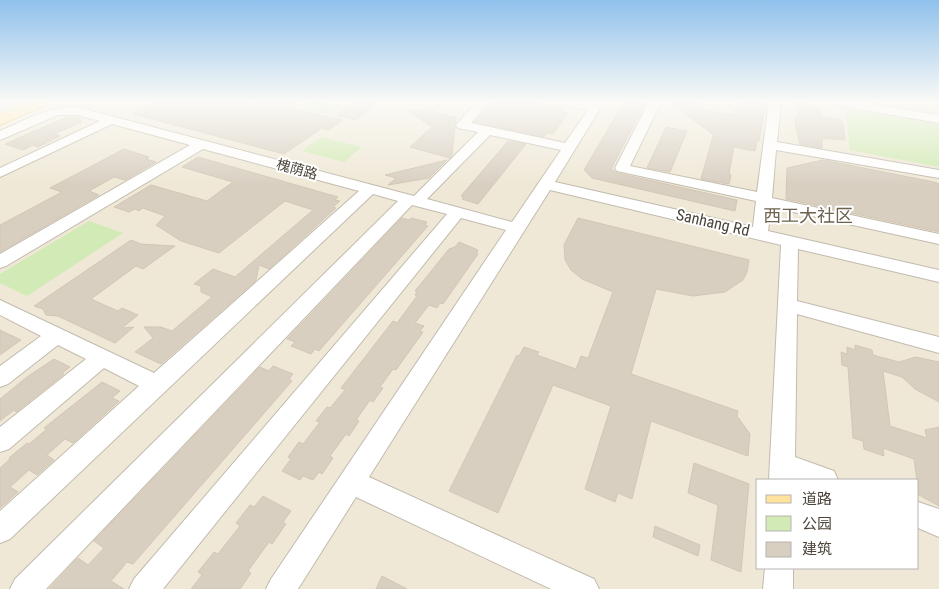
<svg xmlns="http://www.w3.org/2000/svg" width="939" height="589" font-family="'Roboto Condensed','Noto Sans SC',sans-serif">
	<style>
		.residential { fill: #eae5da }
		.education { fill: #efe8d6; fill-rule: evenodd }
		.green { fill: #d2eab5 }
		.building { fill: #d8cfc1; stroke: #d3c7b4 }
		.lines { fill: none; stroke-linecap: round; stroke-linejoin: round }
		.minor-casing { stroke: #c2bbae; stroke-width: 2 }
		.major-casing { stroke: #e6c16a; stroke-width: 2 }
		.minor { fill: #fff; fill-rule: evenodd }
		.major { fill: #ffe39c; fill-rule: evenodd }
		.labels { text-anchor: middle; stroke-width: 4; stroke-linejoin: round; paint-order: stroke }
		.far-street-label { font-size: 14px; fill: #4b4439; stroke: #fff }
		.street-label { font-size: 16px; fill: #4b4439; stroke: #fff }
		.neighbourhood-label { font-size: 18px; fill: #6e6250; stroke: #fff }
	</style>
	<rect width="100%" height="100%" fill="#f6f3ec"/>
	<polygon class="residential" points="0,102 57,102 0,127"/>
	<path class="education" d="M61,102H939V589H0V128ZM758,480H918V568H758Z"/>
	<g class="green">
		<polygon points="309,102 322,102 339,106 327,114 300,108"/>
		<polygon points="845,108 939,124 939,167 850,150"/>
		<polygon points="321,137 362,147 344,162 302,151"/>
		<polygon points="89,221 123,233 27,296 0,283 0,274"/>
	</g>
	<g class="building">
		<polygon points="154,102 300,102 290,108 342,120 329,130 322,128 284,154 133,114"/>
		<polygon points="355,102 379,102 356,120 337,115"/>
		<polygon points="494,102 529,102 565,109 563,112 568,113 553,134 547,133 544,137 474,122"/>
		<polygon points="624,102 646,102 611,169 617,173 737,200 735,211 592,178 584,170"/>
		<polygon points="670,102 702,102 700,109 733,115 739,102 766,102 759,141 757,141 755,151 734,147 729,173 731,175 729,184 701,179 713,136 715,136"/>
		<polygon points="793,102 817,107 821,110 820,116 841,120 843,122 845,140 822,138 822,148 800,144 795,122 799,110"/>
		<polygon points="430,109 437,113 456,117 452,155 450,158 410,147 432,127 407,110"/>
		<polygon points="67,117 80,118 82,122 54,134 60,136 38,147 33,145 23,150 5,144"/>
		<polygon points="666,127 687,131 670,172 647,168"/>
		<polygon points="508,141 526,144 478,204 462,199 464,197 461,196"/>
		<polygon points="124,149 149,157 146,159 156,162 125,180 114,177 89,191 99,195 0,252 0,225 62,192 50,188"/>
		<polygon points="198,157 338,197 335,200 340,201 333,207 336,208 269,269 259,265 256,280 161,364 135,352 153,338 144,327 161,327 172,331 212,297 201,292 201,286 194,284 213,269 235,277 313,210 285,201 219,253 181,241 156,225 165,216 143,208 139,211 135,209 129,212 114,207 151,185 207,201 233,182 182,167"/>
		<polygon points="447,160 429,178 388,185 396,178 385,175"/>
		<polygon points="823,160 934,182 939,184 939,232 786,199 787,168"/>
		<polygon points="402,218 409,220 411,218 427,222 425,225 428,226 319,351 315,349 311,354 291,346 295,342 287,339"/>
		<polygon points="578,218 749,260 747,272 743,280 725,292 693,296 656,289 631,374 738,411 737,416 750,434 748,456 651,421 632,499 618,493 615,502 585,489 611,406 553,385 498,513 449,491 517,355 519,356 524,347 539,352 537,355 576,369 581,356 588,358 613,292 582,279 571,270 565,260 564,245"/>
		<polygon points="131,240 141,244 175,246 143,269 136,266 91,299 118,311 122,308 138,315 122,328 134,327 115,343 58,316 46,315 43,309 34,306"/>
		<polygon points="459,242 478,250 476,254 478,254 443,304 440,303 437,308 429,305 415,323 424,326 420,331 423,332 396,370 393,369 380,387 383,388 373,402 370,400 356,420 359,421 349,436 346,434 330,456 333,458 322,474 319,472 313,480 303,476 300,480 282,471 291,459 288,457 299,442 303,444 320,422 316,421 319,417 327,407 330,408 345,390 341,388 393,321 397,323 417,296 415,295 417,292 415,291 449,249 455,247"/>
		<polygon points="0,330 21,340 0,355"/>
		<polygon points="855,345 872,350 873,355 899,362 916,357 939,362 939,402 915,389 902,377 883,371 890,426 927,438 925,430 939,427 939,506 919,495 914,459 883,448 884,456 864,449 863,441 853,438 848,367 842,365 841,352 847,354 847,347 855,350"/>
		<polygon points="54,359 70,367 62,373 64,374 16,412 14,410 0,421 0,399 27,377"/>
		<polygon points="273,366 293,374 289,379 292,381 133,564 127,562 111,581 124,589 49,589 78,558 88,565 104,548 94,541 260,367 269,371"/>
		<polygon points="102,382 120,391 112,398 119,401 73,443 65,439 47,455 54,460 37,475 29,470 10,487 18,492 0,508 0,468 10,459 9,458 27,443 29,444 47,429 44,428"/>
		<polygon points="694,463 749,484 741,572 711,560 718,505 688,493"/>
		<polygon points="263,496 291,511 283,522 286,524 272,544 269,542 248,571 251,573 240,589 191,589 202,575 198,572 214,552 218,554 240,526 236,523 250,505 254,507"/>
		<polygon points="655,526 700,545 698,556 653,537"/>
		<polygon points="382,576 407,589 376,589"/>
	</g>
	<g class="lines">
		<defs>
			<g id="minor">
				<path d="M477,102H489L471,123L565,143L588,110L561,104L560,102H604L555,182L753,227L756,201L617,171L615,168L649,102H661L630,166L757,192L769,102H781L777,142L939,170V178L776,150L772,198L939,234V244L771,207L768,231L939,270V282L798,249L797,301L939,337V353L797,314L795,457L834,471L838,480H769L781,245L550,190L369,477L594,579L599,589H551L356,497L298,589H266L271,579L506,230L461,218L163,589H129L134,579L447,214L412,205L46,589H10L15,579L398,201L373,194L10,539L0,543V511L139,386L104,368L9,449L0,452V427L86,359L58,345L8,384L0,387V366L41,336L0,315V300L154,373L359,191L203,149L6,266L0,268V254L190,145L112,124L0,177V168L100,121L77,115H58L0,140V131C25,120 49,106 77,107L414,196L478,132L458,128L456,125ZM490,135L561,150L512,222L427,199Z"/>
				<polygon points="831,102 860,102 939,115 939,123 836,105"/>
				<polygon points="918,502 939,509 939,537 918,528"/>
				<polygon points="765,568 793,568 793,589 763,589"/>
			</g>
			<polygon id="major" points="28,102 49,102 47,105 0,125 0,114"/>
		</defs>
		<use href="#minor" class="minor-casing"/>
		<use href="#major" class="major-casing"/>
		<use href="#minor" class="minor"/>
		<use href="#major" class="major"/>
	</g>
	<linearGradient id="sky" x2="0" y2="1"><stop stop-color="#8fc1ec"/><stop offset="0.55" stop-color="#fbfaf6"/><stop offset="1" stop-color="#fbfaf6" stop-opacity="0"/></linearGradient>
	<rect width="939" height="185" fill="url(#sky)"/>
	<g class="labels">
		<g class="far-street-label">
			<text transform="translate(297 169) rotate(15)" y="5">槐荫路</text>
		</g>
		<g class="street-label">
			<text transform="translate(713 222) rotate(13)" y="6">Sanhang Rd</text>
		</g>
		<g class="neighbourhood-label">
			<text x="808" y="222">西工大社区</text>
		</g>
	</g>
	<rect x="756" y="479" width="162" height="90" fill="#ffffff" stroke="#b7b4b0"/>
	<rect x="766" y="495" width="25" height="8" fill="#ffe39c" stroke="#b7b4b0"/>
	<text x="802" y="504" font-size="15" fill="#4b4439">道路</text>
	<rect x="766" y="516" width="25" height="15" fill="#d2eab5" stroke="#b7b4b0"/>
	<text x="802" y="529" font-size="15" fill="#4b4439">公园</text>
	<rect x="766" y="542" width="25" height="15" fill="#d8cfc1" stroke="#b7b4b0"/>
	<text x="802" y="554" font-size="15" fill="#4b4439">建筑</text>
</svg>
